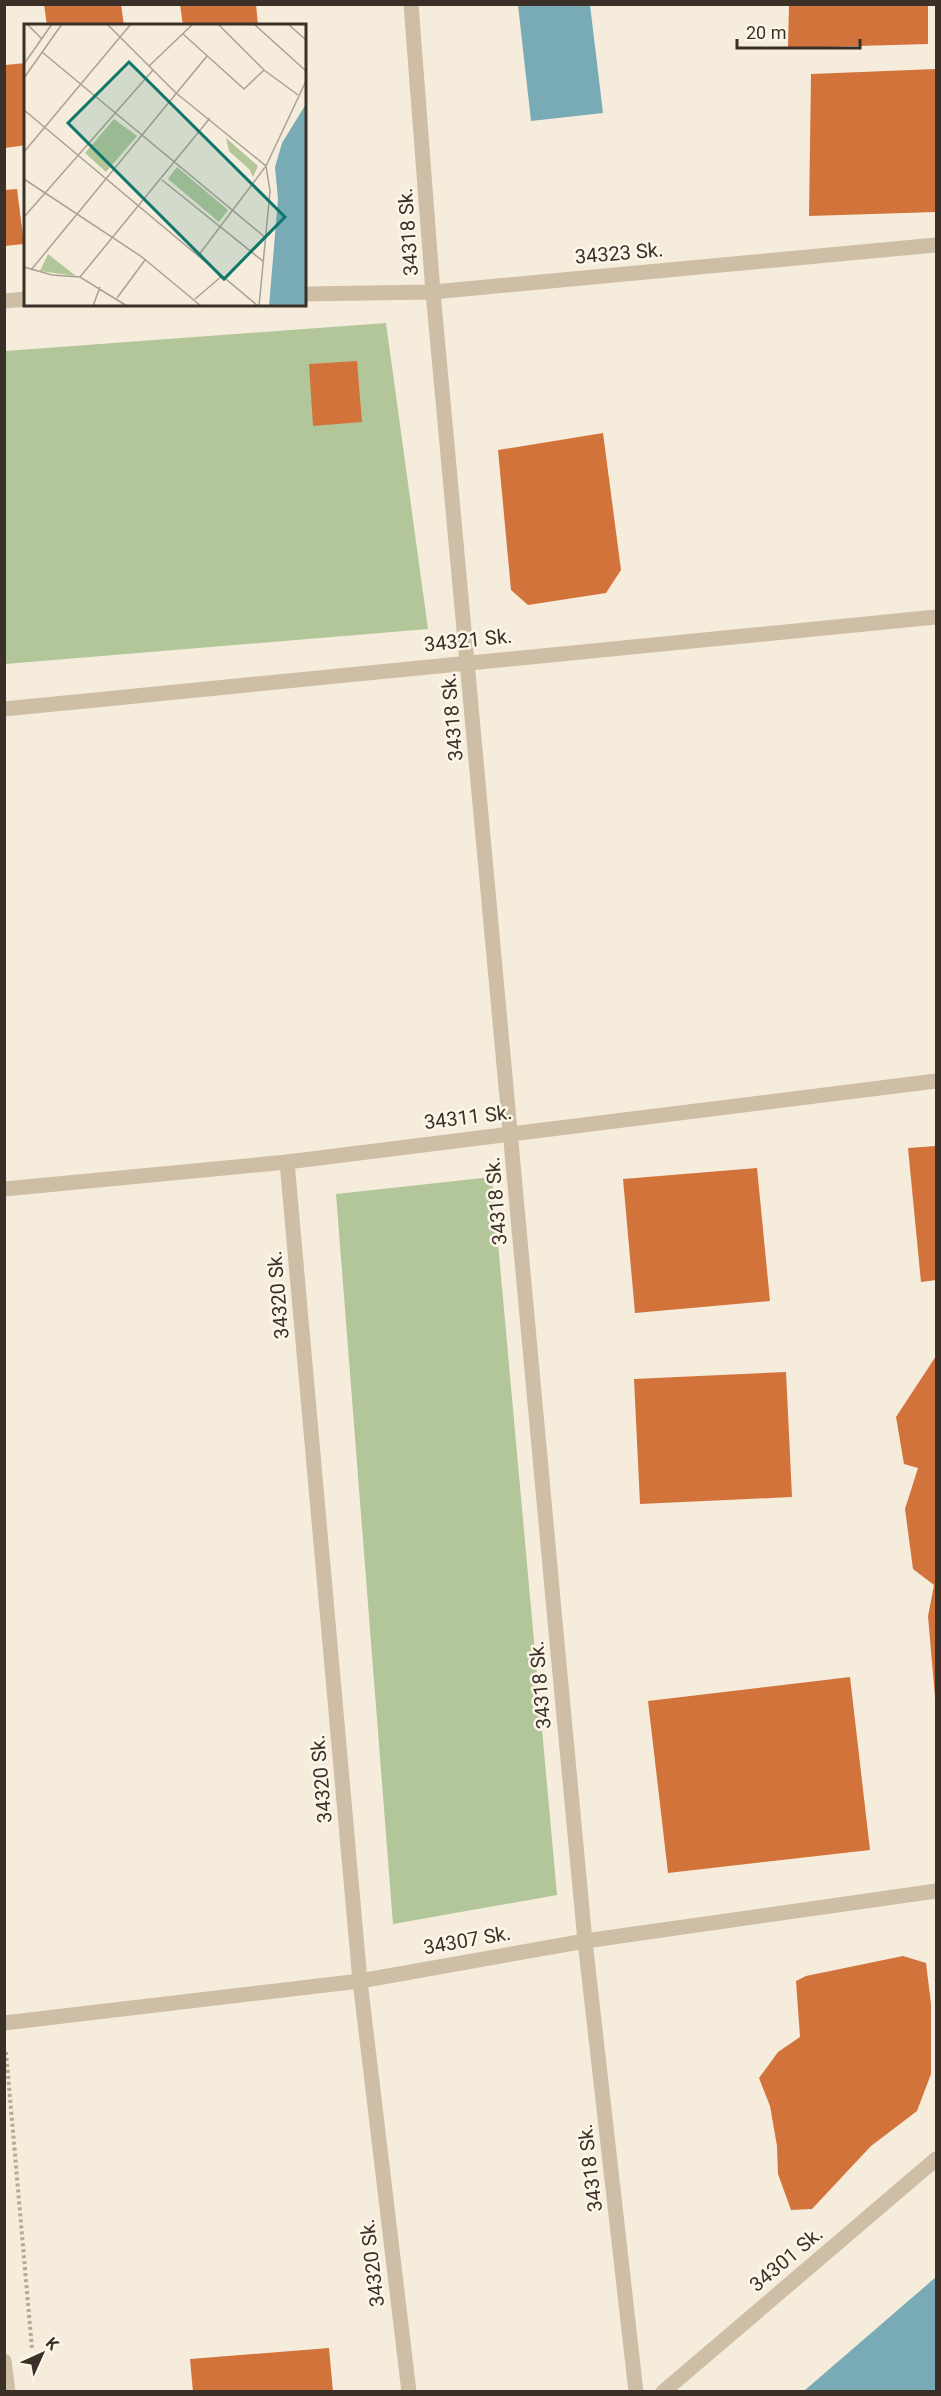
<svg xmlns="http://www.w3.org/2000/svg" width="941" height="2396" font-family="Roboto,sans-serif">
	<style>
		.green { fill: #b2c69a }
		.water { fill: #78abb5 }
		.building { fill: #d3733c }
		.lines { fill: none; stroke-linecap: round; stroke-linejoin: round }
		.path { stroke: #bba890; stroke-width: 4; stroke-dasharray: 3 3; stroke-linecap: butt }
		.minor { stroke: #cfbea6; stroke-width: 15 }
		.labels { text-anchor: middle; stroke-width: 5; stroke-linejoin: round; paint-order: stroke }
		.street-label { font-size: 20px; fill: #3a3028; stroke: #fcf6e9 }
		.inset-road { fill: none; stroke: #aaa194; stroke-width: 1.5 }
		.view { fill: #0f766e; fill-opacity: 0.15; stroke: #0f766e; stroke-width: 3 }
		.inset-edge { fill: none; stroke: #3a3028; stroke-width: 3 }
	</style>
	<rect width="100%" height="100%" fill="#f5ecdc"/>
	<g class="green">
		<polygon points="386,323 428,629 5,664 5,351"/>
		<polygon points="492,1177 557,1895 393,1924 336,1194"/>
	</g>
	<g class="water">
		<polygon points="518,5 590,5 603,113 531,121"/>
		<polygon points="936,2277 936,2391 804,2391"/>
	</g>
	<g class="building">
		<polygon points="44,4 121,4 124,26 47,26"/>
		<polygon points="180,4 256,4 258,26 183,26"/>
		<polygon points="789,4 928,4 928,44 788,48"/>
		<polygon points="26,63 26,145 5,148 5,65"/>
		<polygon points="936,69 936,212 809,216 811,74"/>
		<polygon points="17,189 24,244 4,246 4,190"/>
		<polygon points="357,361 362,422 313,426 309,364"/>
		<polygon points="603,433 621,570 606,593 528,605 511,590 498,450"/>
		<polygon points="936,1146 936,1280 921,1282 908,1148"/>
		<polygon points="757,1168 770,1301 635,1313 623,1179"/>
		<polygon points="936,1356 936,1697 935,1697 928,1616 934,1585 913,1569 905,1509 918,1468 904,1464 896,1417"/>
		<polygon points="786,1372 792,1497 640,1504 634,1379"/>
		<polygon points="850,1677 870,1850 668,1873 648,1701"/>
		<polygon points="903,1956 926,1963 931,2004 931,2074 917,2111 871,2146 812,2209 791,2210 778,2174 777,2146 770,2106 759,2078 778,2052 800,2037 796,1981 806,1976"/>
		<polygon points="329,2348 333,2392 193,2392 190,2359"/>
	</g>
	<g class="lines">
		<polyline class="path" points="6,2052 32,2349"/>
		<g class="minor">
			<polyline points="411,4 433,292 554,1610 585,1941 636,2392"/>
			<polyline points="304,294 433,292 936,245"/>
			<polyline points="4,301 26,299"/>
			<polyline points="4,709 936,617"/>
			<polyline points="287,1162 360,1981 409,2392"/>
			<polyline points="4,1189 287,1162 936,1081"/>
			<polyline points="4,2023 360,1981 585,1941 936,1891"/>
			<polyline points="4,2361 8,2392"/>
			<polyline points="663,2392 936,2159"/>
		</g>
	</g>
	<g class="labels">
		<g class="street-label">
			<text transform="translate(408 232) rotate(-94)" y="7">34318 Sk.</text>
			<text transform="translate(619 253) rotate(-5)" y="7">34323 Sk.</text>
			<text transform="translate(468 640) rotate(-6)" y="7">34321 Sk.</text>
			<text transform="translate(452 717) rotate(-95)" y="7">34318 Sk.</text>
			<text transform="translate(468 1117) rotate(-7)" y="7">34311 Sk.</text>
			<text transform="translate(496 1201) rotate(-95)" y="7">34318 Sk.</text>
			<text transform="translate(278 1295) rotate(-95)" y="7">34320 Sk.</text>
			<text transform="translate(540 1685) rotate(-95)" y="7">34318 Sk.</text>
			<text transform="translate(321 1779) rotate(-95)" y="7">34320 Sk.</text>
			<text transform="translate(467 1940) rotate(-10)" y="7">34307 Sk.</text>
			<text transform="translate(590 2168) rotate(-97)" y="7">34318 Sk.</text>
			<text transform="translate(786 2259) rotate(-40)" y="7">34301 Sk.</text>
			<text transform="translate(372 2263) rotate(-97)" y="7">34320 Sk.</text>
		</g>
	</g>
	<g transform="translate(24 24)">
		<rect width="282" height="282" fill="#f5ecdc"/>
		<path d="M90,95L113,112L82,148L61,129ZM202,114L234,142L229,153L226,146L205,127ZM153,143L204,186L195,198L144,155ZM24,230L52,252L16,247Z" fill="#b2c69a"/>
		<path d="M282,80V282H245L254,175L251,143L258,119Z" fill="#78abb5"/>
		<path class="inset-road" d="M3,0L18,15M83,0L152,69L242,142L174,232M194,0L240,46L274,71M230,0L282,47M264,0L282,16M159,10L220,65L240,46M18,28L242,214M0,40L28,0M125,42L169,0M0,54L38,0M0,86L234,282M0,128L107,0M0,155L118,233L177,282M138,156L240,238M0,193L129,46M0,243L28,251L56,253L103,282M7,246L183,32M56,253L186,94M93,274L121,236M171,275L198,252M69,282L76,263M235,282L246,167L242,142L282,57"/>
		<path class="view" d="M105,38L261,193L200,255L44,99Z"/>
		<rect width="282" height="282" class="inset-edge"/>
	</g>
	<rect width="941" height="2396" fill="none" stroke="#3a3028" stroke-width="12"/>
	<g transform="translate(42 2354) rotate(45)" stroke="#fcf6e9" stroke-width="4.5" paint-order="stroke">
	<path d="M0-4.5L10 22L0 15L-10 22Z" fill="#3a3028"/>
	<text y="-9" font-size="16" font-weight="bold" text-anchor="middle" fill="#3a3028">K</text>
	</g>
	<path d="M737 39v9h123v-9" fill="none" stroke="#3a3028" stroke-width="3"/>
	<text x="746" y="39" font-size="18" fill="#3a3028" stroke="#fcf6e9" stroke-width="4.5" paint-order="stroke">20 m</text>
</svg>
